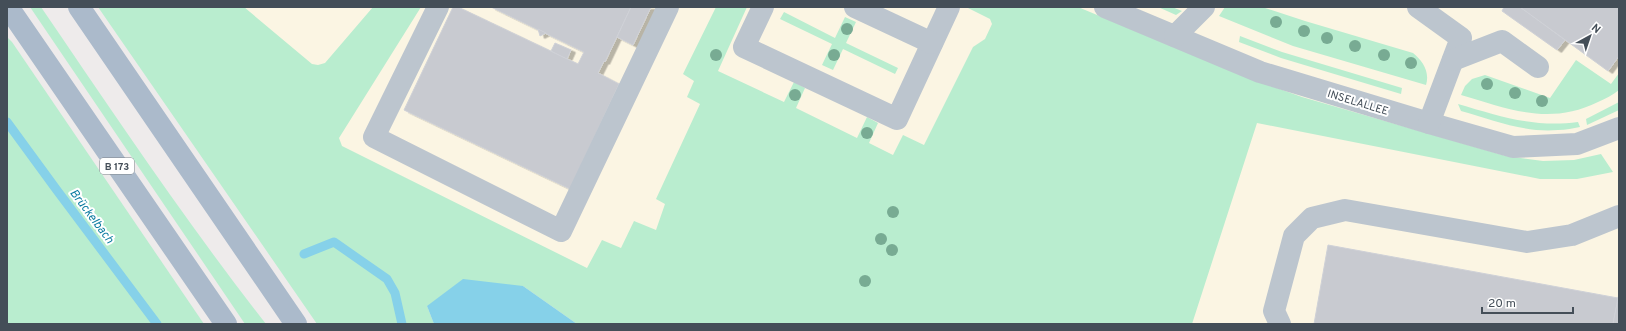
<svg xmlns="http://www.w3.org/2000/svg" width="1626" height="331" font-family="Overpass,sans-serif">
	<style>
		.commercial { fill: #fbf5e3 }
		.green { fill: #b9edcf }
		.water { fill: #86d1e9 }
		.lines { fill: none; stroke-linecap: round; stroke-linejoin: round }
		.stream { stroke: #86d1e9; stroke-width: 9 }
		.building { fill: #c8cad0; stroke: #cfd1d7; filter: url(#shadow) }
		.minor { stroke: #bcc5ce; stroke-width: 22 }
		.major { stroke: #abbacb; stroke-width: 22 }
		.tree { fill: #78ab93 }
		.labels { text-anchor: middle; stroke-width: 4; stroke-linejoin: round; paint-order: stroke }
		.shield { fill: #fff; stroke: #7c838a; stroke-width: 1 }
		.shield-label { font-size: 10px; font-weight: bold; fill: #444e58 }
		.street-label { font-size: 11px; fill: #444e58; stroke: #fff }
		.water-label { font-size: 12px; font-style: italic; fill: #0e7da2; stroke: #fff }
	</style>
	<defs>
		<filter id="shadow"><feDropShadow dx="4.5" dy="2.5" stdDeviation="0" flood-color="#0004"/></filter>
	</defs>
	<rect width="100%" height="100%" fill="#eeebeb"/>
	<polygon class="commercial" points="123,7 1619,7 1619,324 702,324 416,226"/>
	<g class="green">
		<path d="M30,7H41C114,114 186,222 266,324H245Z"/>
		<polygon points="98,7 244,7 312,64 318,65 325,63 373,7 421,7 339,138 342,146 587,268 602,240 621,248 634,221 656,230 665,204 656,199 700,104 687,97 694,81 683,74 716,7 747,7 718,71 784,102 794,82 805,88 796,108 857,138 867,117 878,123 869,143 893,155 903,135 924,145 973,47 985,39 992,24 990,19 966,7 1078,7 1243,76 1302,97 1506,156 1543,161 1574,160 1601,154 1613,172 1577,179 1540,179 1257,123 1192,324 577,324 523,286 427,306 434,324 317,324"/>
		<polygon points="1158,7 1172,7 1182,11 1176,15"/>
		<path d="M1225,7H1262L1305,21L1413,53C1423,61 1430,72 1426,85L1293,46L1219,16Z"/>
		<polygon points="784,12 835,38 845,17 856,22 846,43 898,68 895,74 843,49 833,70 822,65 832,44 780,19"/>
		<polygon points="1240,36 1282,52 1402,88 1401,94 1281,58 1239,42"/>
		<polygon points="7,37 12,42 204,324 7,324"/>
		<path d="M1576,60L1611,84L1619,73V90C1613,95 1605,99 1598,102C1549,126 1509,109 1461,95L1465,86L1472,79L1485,75L1550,98Z"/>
		<polygon points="1619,102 1619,110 1587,125 1586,119"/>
		<path d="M1458,104C1499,116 1534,128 1578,122L1580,127C1573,128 1566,130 1558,130C1525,133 1493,120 1461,111Z"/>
	</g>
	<polygon class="water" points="463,279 523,286 577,324 434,324 427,306"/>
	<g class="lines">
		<g class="stream">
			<polyline points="7,122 56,189 157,324"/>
			<polyline points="304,254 334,242 387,279 395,293 402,324"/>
		</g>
	</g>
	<g class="building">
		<polygon points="453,7 458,7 578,64 584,52 491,7 631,7 605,62 604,61 598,73 619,84 570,189 404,110"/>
		<polygon points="631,7 651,7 633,45 617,37"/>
		<polygon points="1504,7 1520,7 1565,40 1557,50 1502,11"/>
		<polygon points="1520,7 1619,7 1619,56 1608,71"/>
		<polygon points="538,29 546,33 540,36"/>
		<polygon points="555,43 571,50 567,59 551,51"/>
		<polygon points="1328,245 1618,298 1613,324 1314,324"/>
		<polygon points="1619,294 1619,324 1613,324 1618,298"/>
	</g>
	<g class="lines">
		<g class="minor">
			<polyline points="438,7 374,137 561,231 668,7"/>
			<polyline points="763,7 744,47 897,119 949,7"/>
			<polyline points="855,7 932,43"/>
			<polyline points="1105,7 1260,72 1429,123 1513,147 1577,144 1619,128"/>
			<polyline points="1418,7 1461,38 1429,123"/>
			<polyline points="1175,36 1204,7"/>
			<polyline points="1453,60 1502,41 1538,67"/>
			<polyline points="1280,324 1274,311 1294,236 1312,218 1345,210 1527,242 1572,235 1619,216"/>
		</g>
		<g class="major">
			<polyline points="8,7 226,324"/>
			<polyline points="79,7 296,324"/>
		</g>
	</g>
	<g class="tree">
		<circle cx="1276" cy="22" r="6"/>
		<circle cx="847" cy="29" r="6"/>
		<circle cx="1304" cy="31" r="6"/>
		<circle cx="1327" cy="38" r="6"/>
		<circle cx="1355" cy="46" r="6"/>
		<circle cx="716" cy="55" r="6"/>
		<circle cx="834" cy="55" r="6"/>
		<circle cx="1384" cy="55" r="6"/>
		<circle cx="1411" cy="63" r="6"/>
		<circle cx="1487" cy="84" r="6"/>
		<circle cx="1515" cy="93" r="6"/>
		<circle cx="795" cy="95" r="6"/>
		<circle cx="1542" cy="101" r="6"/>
		<circle cx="867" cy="133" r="6"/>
		<circle cx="893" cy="212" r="6"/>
		<circle cx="881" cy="239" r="6"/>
		<circle cx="892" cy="250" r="6"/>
		<circle cx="865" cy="281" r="6"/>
	</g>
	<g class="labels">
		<rect class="shield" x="100" y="158" width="34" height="16" rx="3"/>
		<g class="shield-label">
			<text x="117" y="170">B 173</text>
		</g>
		<g class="street-label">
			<text transform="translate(1358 102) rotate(17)" y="4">INSELALLEE</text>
		</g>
		<g class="water-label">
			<text transform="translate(92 216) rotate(53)" y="4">Brückelbach</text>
		</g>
	</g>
	<rect width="1626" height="331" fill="none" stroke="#444e58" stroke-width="16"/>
	<g transform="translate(1590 36) rotate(40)" stroke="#ffffff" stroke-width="3" paint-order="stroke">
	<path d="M0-3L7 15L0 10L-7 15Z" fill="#444e58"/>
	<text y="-6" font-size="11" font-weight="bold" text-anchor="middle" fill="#444e58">N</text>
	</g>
	<path d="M1482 307v6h91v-6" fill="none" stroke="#444e58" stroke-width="2"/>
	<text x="1488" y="307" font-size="12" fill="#444e58" stroke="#ffffff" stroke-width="3" paint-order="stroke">20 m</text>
</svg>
